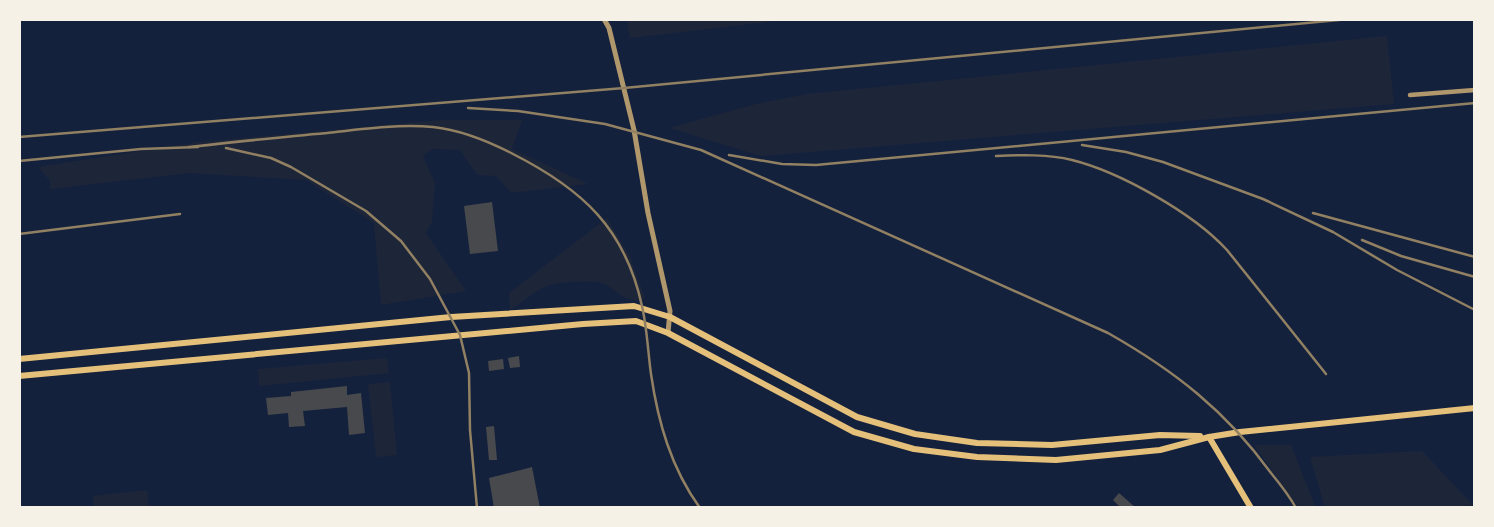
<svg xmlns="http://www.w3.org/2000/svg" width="1494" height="527" font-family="'Work Sans',sans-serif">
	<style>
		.green { fill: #1d2539 }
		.building { fill: #48494c }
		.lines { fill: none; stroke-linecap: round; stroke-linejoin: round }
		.minor { stroke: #b1986c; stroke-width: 4.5 }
		.tertiary { stroke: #b1986c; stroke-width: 5 }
		.primary { stroke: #e5c07b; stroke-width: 6 }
		.rail { stroke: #918062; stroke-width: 2.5 }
	</style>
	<rect width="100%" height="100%" fill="#14213d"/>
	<g class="green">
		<polygon points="627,19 793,19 630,38"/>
		<polygon points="1387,36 1394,104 761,156 669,128 756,104 807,94"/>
		<polygon points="440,120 522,120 512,149 588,184 511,193 496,176 477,175 460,150 432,149 423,156 435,183 432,222 426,233 466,291 381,305 374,223 306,180 189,173 50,189 50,181 38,167 198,142"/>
		<path d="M607,218L630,257L645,298C625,307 615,286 601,283C591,280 556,282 547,286C534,291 522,303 510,310L509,293Z"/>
		<polygon points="387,358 389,373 259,386 258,369"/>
		<polygon points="390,382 397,455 376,457 368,384"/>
		<polygon points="1254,445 1291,445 1316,508 1299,508"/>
		<polygon points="1422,451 1473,505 1443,508 1325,508 1310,457"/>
		<polygon points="147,490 149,508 94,508 93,496"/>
	</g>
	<g class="building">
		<polygon points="492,202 498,251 470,254 464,206"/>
		<polygon points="519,356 520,367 510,368 508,358"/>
		<polygon points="503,359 504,369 489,371 488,361"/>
		<polygon points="347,386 347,395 361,393 365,433 349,435 347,407 303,411 305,426 289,427 288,413 268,415 266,398 291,396 291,392"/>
		<polygon points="494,426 497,460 489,460 486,427"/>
		<polygon points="532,467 540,508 494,508 489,478"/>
		<polygon points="1119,493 1136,508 1121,508 1113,500"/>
	</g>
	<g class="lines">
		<polyline class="minor" points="1410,95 1475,90"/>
		<polyline class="tertiary" points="604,19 609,28 634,130 648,213 670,311 668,333"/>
		<g class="primary">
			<polyline points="19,359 451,317 634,306 670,317 857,417 915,434 977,443 1052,445 1160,435 1200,436"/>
			<polyline points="19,376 583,324 636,321 668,333 854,432 914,449 977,457 1056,460 1160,450 1209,437 1240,432 1475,408"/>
			<polyline points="1209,437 1251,508"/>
		</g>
		<g class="rail">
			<path d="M468,108L518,111L605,124L701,150L1108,333C1175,371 1226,411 1271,473C1280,484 1289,495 1296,508"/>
			<polyline points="19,137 624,88 1349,19"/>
			<polyline points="1082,145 1126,152 1163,162 1263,199 1333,232 1397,270 1475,310"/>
			<path d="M189,147C235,142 281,137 327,133C362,129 398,124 433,127C461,130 488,141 513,154C582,189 625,228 642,306C647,328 648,352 651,374C658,422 671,468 700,508"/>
			<polyline points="226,148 271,158 291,167 366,211 401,241 430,279 460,335 469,373 470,430 477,508"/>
			<polyline points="729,155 782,164 816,165 1475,103"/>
			<path d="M996,156C1020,155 1048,154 1072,160C1120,172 1193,213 1227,250L1326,374"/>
			<polyline points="19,161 141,149 198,147"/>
			<polyline points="1313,213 1475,257"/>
			<polyline points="19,234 180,214"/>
			<polyline points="1362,240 1401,256 1475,277"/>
		</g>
	</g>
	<rect width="1494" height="527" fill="none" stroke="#f6f1e7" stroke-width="42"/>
</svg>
